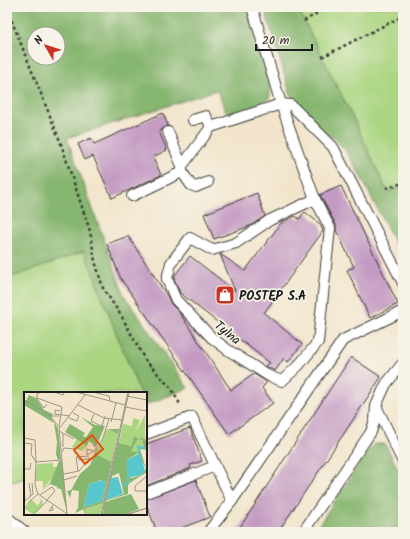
<svg xmlns="http://www.w3.org/2000/svg" width="410" height="539" font-family="Kalam,sans-serif">
	<style>
		.green { fill: #aad581; stroke: #63784e }
		.forest { fill: #87b66f; stroke: #526946; fill-rule: evenodd }
		.building { fill: #c39ac2 }
		.lines { fill: none; stroke-linecap: round; stroke-linejoin: round }
		.service-casing { stroke: #3c3a36; stroke-width: 12 }
		.path { stroke: #3c3a36; stroke-width: 2.5; stroke-dasharray: 3 3; stroke-linecap: butt }
		.service { stroke: #fff; stroke-width: 10 }
		.labels { text-anchor: middle; stroke-width: 3.5; stroke-linejoin: round; paint-order: stroke }
		.poi-label { font-size: 13px; font-weight: bold; fill: #1c1c1c; stroke: #f7f3e8; text-anchor: start }
		.street-label { font-size: 13px; fill: #1c1c1c; stroke: #f7f3e8 }
		.inset-river { fill: none; stroke: #59c6cc; stroke-width: 2 }
		.inset-road { fill: none; stroke: #9c9586; stroke-width: 1 }
		.view { fill: #de560d; fill-opacity: 0.15; stroke: #de560d; stroke-width: 2 }
		.inset-edge { fill: none; stroke: #1c1c1c; stroke-width: 2 }
	</style>
	<rect width="100%" height="100%" fill="#f7f3e8"/>
	<filter id="ink" filterUnits="userSpaceOnUse"><feTurbulence type="fractalNoise" baseFrequency=".025" numOctaves="2"/><feDisplacementMap in="SourceGraphic" scale="8" xChannelSelector="R" yChannelSelector="G"/><feConvolveMatrix kernelMatrix="1 2 1 2 8 2 1 2 1" color-interpolation-filters="sRGB"/></filter>
	<filter id="wash" filterUnits="userSpaceOnUse"><feTurbulence type="fractalNoise" baseFrequency=".012" numOctaves="4" result="noise"/><feDisplacementMap in="SourceGraphic" scale="16" xChannelSelector="R" yChannelSelector="G"/><feGaussianBlur stdDeviation="0.9" result="paint"/><feColorMatrix in="noise" values="0 0 0 0 0 0 0 0 0 0 0 0 0 0 0 0 0 1.4 0 .05"/><feComposite in="paint" operator="in"/></filter>
	<g filter="url(#wash)">
		<rect width="100%" height="100%" fill="#f2e5cc"/>
		<g class="green">
			<polygon points="297,7 403,7 403,187 387,191 353,118"/>
			<polygon points="84,251 140,393 25,393 25,478 7,484 7,279"/>
		</g>
		<g class="forest">
			<path d="M7,7H249C253,22 278,90 268,100C263,106 236,113 228,116L217,90L67,138L124,295L188,388L146,405V393H140L84,251L7,279ZM34,34H58V58H34Z"/>
			<polygon points="264,7 297,7 353,118 387,191 403,187 403,259 359,173 345,150 335,139 321,131 297,108 290,93"/>
			<polygon points="374,444 385,444 403,479 403,532 314,532 366,454"/>
		</g>
		<g id="blocks">
			<g class="building">
				<polygon points="163,113 168,126 159,131 167,150 153,157 161,175 112,198 93,156 85,160 78,144 91,138 94,144"/>
				<polygon points="341,186 398,304 370,318 347,270 354,267 336,230 336,225 320,195"/>
				<polygon points="257,193 265,216 250,226 214,239 204,214"/>
				<polygon points="305,212 320,224 323,231 264,313 302,344 288,362 284,358 275,371 265,366 270,363 180,293 174,278 175,275 190,256 235,291 220,254 245,271 281,223 295,216 299,219"/>
				<polygon points="128,236 166,294 171,304 179,312 231,390 254,374 267,382 262,388 273,403 229,434 121,279 107,244"/>
				<polygon points="351,357 381,377 341,438 278,532 237,532"/>
				<polygon points="190,428 202,461 190,465 191,468 146,486 146,444"/>
				<polygon points="196,480 210,517 171,532 157,532 146,503 146,499"/>
			</g>
		</g>
	</g>
	<g filter="url(#ink)">
		<use href="#blocks" fill-opacity="0" stroke="#3c3a36" stroke-width="1"/>
		<g class="lines">
			<defs>
				<g id="service">
					<polyline points="252,7 281,104 304,169 315,199 330,228 318,342 299,365 282,381 269,376 228,350 212,338 176,300 167,279 171,263 190,238 212,250 236,243 270,220 315,199"/>
					<polyline points="193,120 206,116 211,127 281,104 291,105 333,147 403,283"/>
					<polyline points="168,132 182,166 211,127"/>
					<polyline points="182,172 191,185 196,187 208,182"/>
					<polyline points="132,196 182,172 182,166"/>
					<polyline points="377,408 403,462"/>
					<polyline points="146,434 192,417 232,501"/>
					<polyline points="146,493 215,466"/>
					<polyline points="7,517 25,532"/>
					<polyline points="208,532 232,501 343,340 403,311"/>
					<polyline points="303,532 371,432 375,420 376,406 386,384 403,363"/>
				</g>
			</defs>
			<use href="#service" class="service-casing"/>
			<g class="path">
				<polyline points="7,9 60,141 90,231 95,261 103,288 122,317 145,360 171,388 181,406"/>
				<polyline points="304,21 328,7"/>
				<polyline points="322,57 403,16"/>
				<polyline points="386,188 403,183"/>
			</g>
			<use href="#service" class="service"/>
		</g>
	</g>
	<defs>
		<symbol id="shop-square" viewBox="-11 -11 22 22"><rect x="-9" y="-9" width="18" height="18" rx="4" fill="#c8321e" stroke="#f7f3e8"/><path d="M-5-2.5h2.3a2.7 3.5 0 0 1 5.4 0H5L5.5 6h-11ZM-1.5-2.5h3a1.5 2.3 0 0 0-3 0Z" fill="#fff"/></symbol>
	</defs>
	<g fill-rule="evenodd">
		<use href="#shop-square" x="214" y="284" width="22" height="22"/>
	</g>
	<g class="labels">
		<g class="poi-label">
			<text x="239" y="300">POSTĘP S.A</text>
		</g>
		<g class="street-label">
			<text transform="translate(228 332) rotate(39)" y="5">Tylna</text>
		</g>
	</g>
	<g transform="translate(24 392)">
		<rect width="123" height="123" fill="#f2e5cc"/>
		<path d="M121,23V49L118,45L115,47L110,44L107,54L95,51L99,32L108,34L109,26L116,28L111,41ZM83,37L94,42L87,70L72,62ZM53,47L62,53L58,59L48,55ZM118,47L120,56L114,55L113,60L106,59L113,48ZM29,71V75H32V81L19,97V89H11L13,72ZM18,106L19,112L10,123L0,116L7,107L14,114ZM79,111L76,123H61L59,118Z" fill="#aad581"/>
		<path d="M5,3L12,6L20,18L29,22L27,26L34,36L37,67L34,68L32,62L33,50L30,31L0,13V8L2,9ZM57,25L71,33L81,34L72,55L65,49L60,60L62,53L41,40L46,32L61,41L59,44L62,45L69,35ZM84,37H95L79,111L61,117V121L60,117L51,121L54,116L55,99L48,98L46,106L43,99L47,98L56,82L66,73L78,47L72,62L87,70L94,42ZM77,88L82,90L78,109L60,115L65,92ZM96,43L95,51L107,54L110,44L115,47L118,45L123,50V58L116,57L123,80L104,92V102L81,109ZM118,47L120,56L115,54L113,60L107,59L113,48ZM114,61L122,77L116,84L107,86L103,81V68ZM95,81L100,102L82,108L88,84ZM35,69H38L43,120L37,97L32,96L34,95L26,92L15,101L26,91ZM107,102L115,117L99,123H79L81,110Z" fill="#87b66f" fill-rule="evenodd"/>
		<path d="M116,61L121,79L116,84L106,85L103,81V68ZM94,85L99,102L82,108L87,86ZM78,88L82,90L78,109L60,115L65,92Z" fill="#59c6cc"/>
		<path class="inset-river" d="M116,61L114,55L123,56M98,93L104,92V83"/>
		<path class="inset-road" d="M17,0L13,2V7L20,16L23,12M30,0L39,3L40,0M52,0L101,13M69,0L85,4L86,9M103,4L123,8M13,6L38,15L35,35M0,8L27,24H35M54,13L80,26L98,28M101,15L123,19M36,19L31,18V22L46,24M70,22L67,29L75,33L78,34L81,24M27,25L35,35M45,26L53,29L55,24L49,21M87,30L92,11M35,39L50,47M39,41V55M0,46L11,48L12,70L7,62L8,52L0,51M121,56L123,39M70,59L63,63V57L70,59L79,46L85,27M38,60L40,56L51,57V62M53,63L55,68L69,66L73,56L69,53M38,68L12,70L11,93L14,102L45,123M0,77H6L7,71M54,79L52,65L65,64M40,82L55,79L65,67M123,84L111,94V99H123M40,88L53,84M0,96L1,109L7,104L5,91M16,103L28,95L31,99L22,109M7,104L9,102L8,91M4,111L14,102M28,115L29,118L25,119L29,113M11,121L23,109M43,122L35,37L61,3M77,123L104,0M78,123L105,0M100,123L123,116M102,123L123,116"/>
		<path class="view" d="M68,43L79,57L61,72L50,58Z"/>
		<rect width="123" height="123" class="inset-edge"/>
	</g>
	<rect width="410" height="539" fill="none" stroke="#f7f3e8" stroke-width="24"/>
	<g transform="translate(46 46) rotate(309)"><circle r="19" fill="#f7f3e8" stroke="#9f9d96"/>
	<path d="M0-3L7 15L0 10L-7 15Z" fill="#c8321e"/>
	<text y="-6" font-size="11" font-weight="bold" text-anchor="middle" fill="#1c1c1c">N</text>
	</g>
	<path d="M256 44v6h56v-6" fill="none" stroke="#1c1c1c" stroke-width="2"/>
	<text x="262" y="44" font-size="12" fill="#1c1c1c" stroke="#f7f3e8" stroke-width="3" paint-order="stroke">20 m</text>
</svg>
